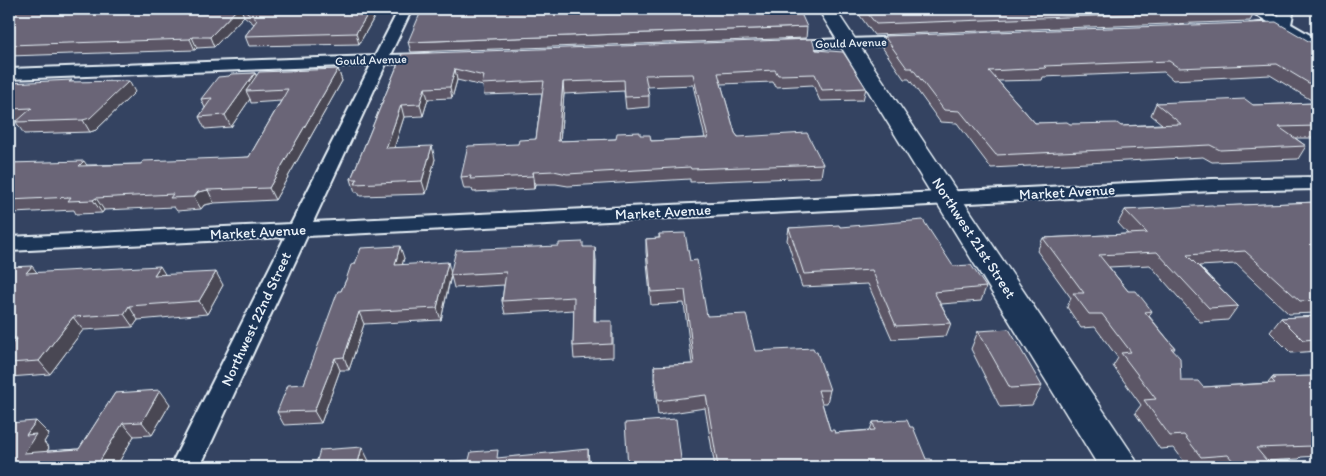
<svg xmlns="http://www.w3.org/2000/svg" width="1326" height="476" font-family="Itim,sans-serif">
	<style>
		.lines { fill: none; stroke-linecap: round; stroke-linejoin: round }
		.street-casing { stroke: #e8f1f8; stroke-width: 4 }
		.secondary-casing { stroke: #e8f1f8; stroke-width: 3 }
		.street { fill: #1d3557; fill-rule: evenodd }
		.secondary { fill: #1d3557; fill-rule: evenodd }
		.wall { fill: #5b5766; stroke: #e8f1f8; fill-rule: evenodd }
		.shaded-wall { fill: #4a4753; stroke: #e8f1f8 }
		.building { fill: #6a6577; stroke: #e8f1f8; fill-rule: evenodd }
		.labels { text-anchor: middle; stroke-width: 4; stroke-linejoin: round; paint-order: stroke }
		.far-street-label { font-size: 12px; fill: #e8f1f8; stroke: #1d3557 }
		.street-label { font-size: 15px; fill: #e8f1f8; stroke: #1d3557 }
	</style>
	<rect width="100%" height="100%" fill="#344361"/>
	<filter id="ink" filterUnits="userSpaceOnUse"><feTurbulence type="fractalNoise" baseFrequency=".02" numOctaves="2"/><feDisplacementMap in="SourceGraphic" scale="10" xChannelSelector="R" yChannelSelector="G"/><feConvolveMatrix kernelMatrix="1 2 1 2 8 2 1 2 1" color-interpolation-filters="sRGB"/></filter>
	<g filter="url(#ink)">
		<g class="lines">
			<defs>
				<g id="street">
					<polygon points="399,9 412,9 390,55 428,54 433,55 435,58 433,61 428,62 386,64 313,222 1212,179 1317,177 1317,189 1212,191 307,236 200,467 170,467 285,237 9,251 9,237 291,224 371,65 9,79 9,69 375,56"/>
					<polygon points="1247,9 1263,9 1278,17 1281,9 1294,9 1291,24 1317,39 1317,49 1281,30 1250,30 1248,27 1250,24 1268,22"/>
					<polygon points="910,37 915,38 917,41 915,44 786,49 781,48 779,45 781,42 786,41"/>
				</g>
				<polygon id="secondary" points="818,9 835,9 1133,455 1139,467 1099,467"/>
			</defs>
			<use href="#street" class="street-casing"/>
			<use href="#secondary" class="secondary-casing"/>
			<use href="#street" class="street"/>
			<use href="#secondary" class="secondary"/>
		</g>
		<g class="wall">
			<polygon points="9,9 379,9 359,44 249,46 245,36 254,24 244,16 214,47 197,48 195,50 9,56"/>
			<polygon points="855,9 1253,9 1256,10 1250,21 874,35"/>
			<polygon points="807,27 806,38 411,52 408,42"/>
			<path d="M884,36L1317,46V138H1295L1306,146L1298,159L1212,162L1203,157L991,168L957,123L940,122L909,79H904L882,47ZM1164,72L1173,80L1270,75L1316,103L1253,105L1156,103L1151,115L1162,124L1121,126L1035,123L998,81L1042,80L1043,77Z"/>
			<path d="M816,50L866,88L863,100L820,101L813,85L776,87L773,82L721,84L735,133L738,137L823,164L821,177L690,182V179L568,186L556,184H535L534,189L473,192L472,189H464L461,177L518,144L536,139L542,93L484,95L483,86L457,80L452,98L428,99L423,116L404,117L394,148L435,159L426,194L360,196L358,192H355L351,179L402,54ZM693,85L705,138L651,141L640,135L616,139L560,141L564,94L624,91L626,109L649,107V96L647,87Z"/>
			<polygon points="338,69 342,81 275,200 214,203 204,205 201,209 177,211 174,207 104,210 102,213 76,214 74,210 13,213 11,209 9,210 9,163 87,165 141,164 249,157 281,101 251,103 250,99 231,127 205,129 199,117 205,108 201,99 229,76 255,73 257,76"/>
			<polygon points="73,82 135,92 96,130 90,132 24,134 16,122 17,121 15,121 11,114 9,114 9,83"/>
			<polygon points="1317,202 1317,313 1289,314 1236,264 1199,266 1238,306 1228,320 1200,322 1150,265 1109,267 1128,291 1152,311 1149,316 1175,348 1173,351 1181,381 1203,387 1268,383 1273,377 1317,376 1317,456 1301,457 1299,459 1266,461 1272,467 1188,467 1174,448 1160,449 1135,413 1141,405 1113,366 1118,358 1095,327 1081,328 1067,307 1071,298 1037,251 1043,238 1128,234 1118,223 1125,210"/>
			<polygon points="840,227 953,266 986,287 981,301 941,304 951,323 946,336 892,339 868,284 802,287 787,240 789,228"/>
			<polygon points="659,234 690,261 707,316 755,351 830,390 827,403 822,403 830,430 835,433 870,430 873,422 910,427 926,459 934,467 715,467 705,408 658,415 654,380 654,366 692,364 684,303 651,305 646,252 646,239 659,238"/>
			<polygon points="584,247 596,260 595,321 613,334 613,357 574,359 573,346 574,310 505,314 502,301 504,285 454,288 451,276 441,320 364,324 349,370 340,370 321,423 284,425 277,412 304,384 341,291 346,280 404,258 402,264 451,273"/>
			<polygon points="9,267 37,273 166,275 223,285 207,314 138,320 133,327 83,330 50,374 9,377"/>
			<polygon points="1317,316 1317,351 1291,353 1270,332 1281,318"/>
			<polygon points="978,331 1042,386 1032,405 1000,407 971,349"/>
			<polygon points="115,393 170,404 152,435 134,436 116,467 9,467 36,421 49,434 44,442 49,448 47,451 79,449"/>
		</g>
		<g class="shaded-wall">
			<polygon points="237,9 241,9 244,16 214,47 210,37"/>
			<polygon points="371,9 379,9 359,44 356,33"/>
			<polygon points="192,37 197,48 195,50 190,39"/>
			<polygon points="338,69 342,81 275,200 269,188"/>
			<polygon points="455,69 457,80 452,98 450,87"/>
			<polygon points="255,73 260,84 246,91 250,99 231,127 225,115"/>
			<polygon points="129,81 135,92 96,130 90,132 83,120"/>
			<polygon points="563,82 564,94 559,153 558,141"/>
			<polygon points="425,88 428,99 423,116 420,104"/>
			<polygon points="401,105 404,117 390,161 386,148"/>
			<polygon points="432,146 435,159 426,194 422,181"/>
			<polygon points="84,161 92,173 79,166"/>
			<polygon points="533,172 535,184 534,189 533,176"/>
			<polygon points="208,190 214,203 204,205 201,209 194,197 198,192"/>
			<polygon points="96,198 104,210 102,213 93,200"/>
			<polygon points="400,246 404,258 399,277 395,265"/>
			<polygon points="595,247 596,260 595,335 594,321"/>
			<polygon points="448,262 451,274 441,320 437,308"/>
			<polygon points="32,266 42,279 26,273"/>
			<polygon points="160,266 168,279 154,275"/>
			<polygon points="216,272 223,285 207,314 199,301"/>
			<polygon points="129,306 138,320 133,327 124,314"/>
			<polygon points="359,312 364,324 349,370 344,357"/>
			<polygon points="73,317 83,330 50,374 39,361"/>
			<polygon points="335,358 340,370 321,423 314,411"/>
			<polygon points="160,390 170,404 152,435 142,422"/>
			<polygon points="36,421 49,434 44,442 49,448 37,466 24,453 26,435"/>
			<polygon points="123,423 134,436 116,467 96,467"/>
			<polygon points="362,447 369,461 367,467 357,467"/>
			<polygon points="588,449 589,462 589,467 588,467"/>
		</g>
		<g class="building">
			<polygon points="9,9 237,9 210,37 192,37 190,39 9,45"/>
			<polygon points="243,9 371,9 356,33 245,36 257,20"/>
			<polygon points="422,9 799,9 807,27 408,42"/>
			<polygon points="864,9 1253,9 1256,10 876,24"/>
			<polygon points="1276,22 1317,46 1317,88 1277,64 1179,68 1169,61 1044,66 1046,68 989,71 1035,123 1067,122 1070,124 1117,123 1121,126 1181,124 1156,103 1245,99 1253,105 1317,103 1317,126 1279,127 1306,146 1220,150 1210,145 996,155 960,111 944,110 912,68 907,68 884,36"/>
			<path d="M812,39L816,50L843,52L866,88L822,90L815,74L778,75L775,70L718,73L735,133L738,137L807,133L823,164L691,169L690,167L567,174L554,171L533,172V176L470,179L471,176L461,177L468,146L518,144L519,140L536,139L544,81L482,84L484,76L455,69L450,87L425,88L420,104L401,105L386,148L432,146L422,181L355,184L357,179H351L402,54ZM693,74L708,138L651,141L650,135H640V132L617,133L616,139L558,141L563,82L624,80L625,97L649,96L645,75Z"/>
			<polygon points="338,69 269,188 208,190 198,192 194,197 170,198 173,194 96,198 93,200 68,201 71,197 9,200 9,163 84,161 79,166 141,164 143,161 249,157 288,89 246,91 259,72"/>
			<polygon points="255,73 225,115 199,117 212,98 201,99 218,77 229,76 231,74"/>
			<polygon points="72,80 69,82 129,81 90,118 83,120 16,122 32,108 9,109 9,108 14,102 9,102 9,83"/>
			<polygon points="1317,202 1317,300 1300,301 1245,251 1187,255 1238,306 1209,308 1157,252 1099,255 1128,291 1136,291 1152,311 1145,312 1175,348 1171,348 1180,358 1181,381 1198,381 1203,387 1275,383 1271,379 1275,379 1273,377 1317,376 1317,444 1310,444 1312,446 1256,448 1272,467 1238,467 1228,455 1201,457 1184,435 1170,436 1144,400 1156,399 1121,353 1131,352 1102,314 1089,314 1073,293 1084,293 1043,238 1147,233 1125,210 1212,205 1214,206"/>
			<polygon points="923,220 953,266 971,265 986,287 934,292 951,323 896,326 872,270 804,274 789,228 839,225 840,227"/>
			<polygon points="685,233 690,261 697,260 707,316 746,314 755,351 813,348 815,352 817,352 830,390 818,390 830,430 834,430 835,433 875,430 873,422 907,420 910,427 913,427 926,459 931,459 934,467 718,467 706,395 658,401 654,366 694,364 685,290 651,292 646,239 660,238 659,234"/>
			<polygon points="583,242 583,247 595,247 594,321 612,321 612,344 573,346 574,297 502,301 506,272 450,275 456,250 559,246 559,243"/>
			<polygon points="400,246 395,265 448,262 437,308 359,312 344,357 335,358 314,411 277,412 288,385 304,384 338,291 341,291 346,280 351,265 355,264 361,248"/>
			<polygon points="32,266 26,273 160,266 154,275 216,272 199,301 129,306 124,314 73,317 39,361 9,363 9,348 17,338 9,338 9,267"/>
			<polygon points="1317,316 1317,339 1303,340 1281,318"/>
			<polygon points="1009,329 1042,386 1010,388 978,331"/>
			<polygon points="160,390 142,422 123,423 96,467 9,467 9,423 36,421 26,435 36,434 24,453 79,449 115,393"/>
			<polygon points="676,419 682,467 628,467 625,423"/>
			<polygon points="362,447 357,467 315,467 320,450"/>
			<polygon points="588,449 588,467 358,467 469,460 471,452 498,450 497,458"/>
		</g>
	</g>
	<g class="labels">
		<g class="far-street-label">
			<text transform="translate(851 43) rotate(-2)" y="4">Gould Avenue</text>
			<text transform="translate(371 60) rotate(-2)" y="4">Gould Avenue</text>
		</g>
		<g class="street-label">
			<text transform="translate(1067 192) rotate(-3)" y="5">Market Avenue</text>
			<text transform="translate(663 212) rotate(-3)" y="5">Market Avenue</text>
			<text transform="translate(258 232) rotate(-3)" y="5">Market Avenue</text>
			<text transform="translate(974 238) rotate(57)" y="5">Northwest 21st Street</text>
			<text transform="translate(256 319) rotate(-65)" y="5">Northwest 22nd Street</text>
		</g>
	</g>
	<rect width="1326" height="476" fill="none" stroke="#1d3557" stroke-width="30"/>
	<rect x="15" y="15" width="1296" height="446" fill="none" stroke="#e8f1f8" stroke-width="2" filter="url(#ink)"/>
</svg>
